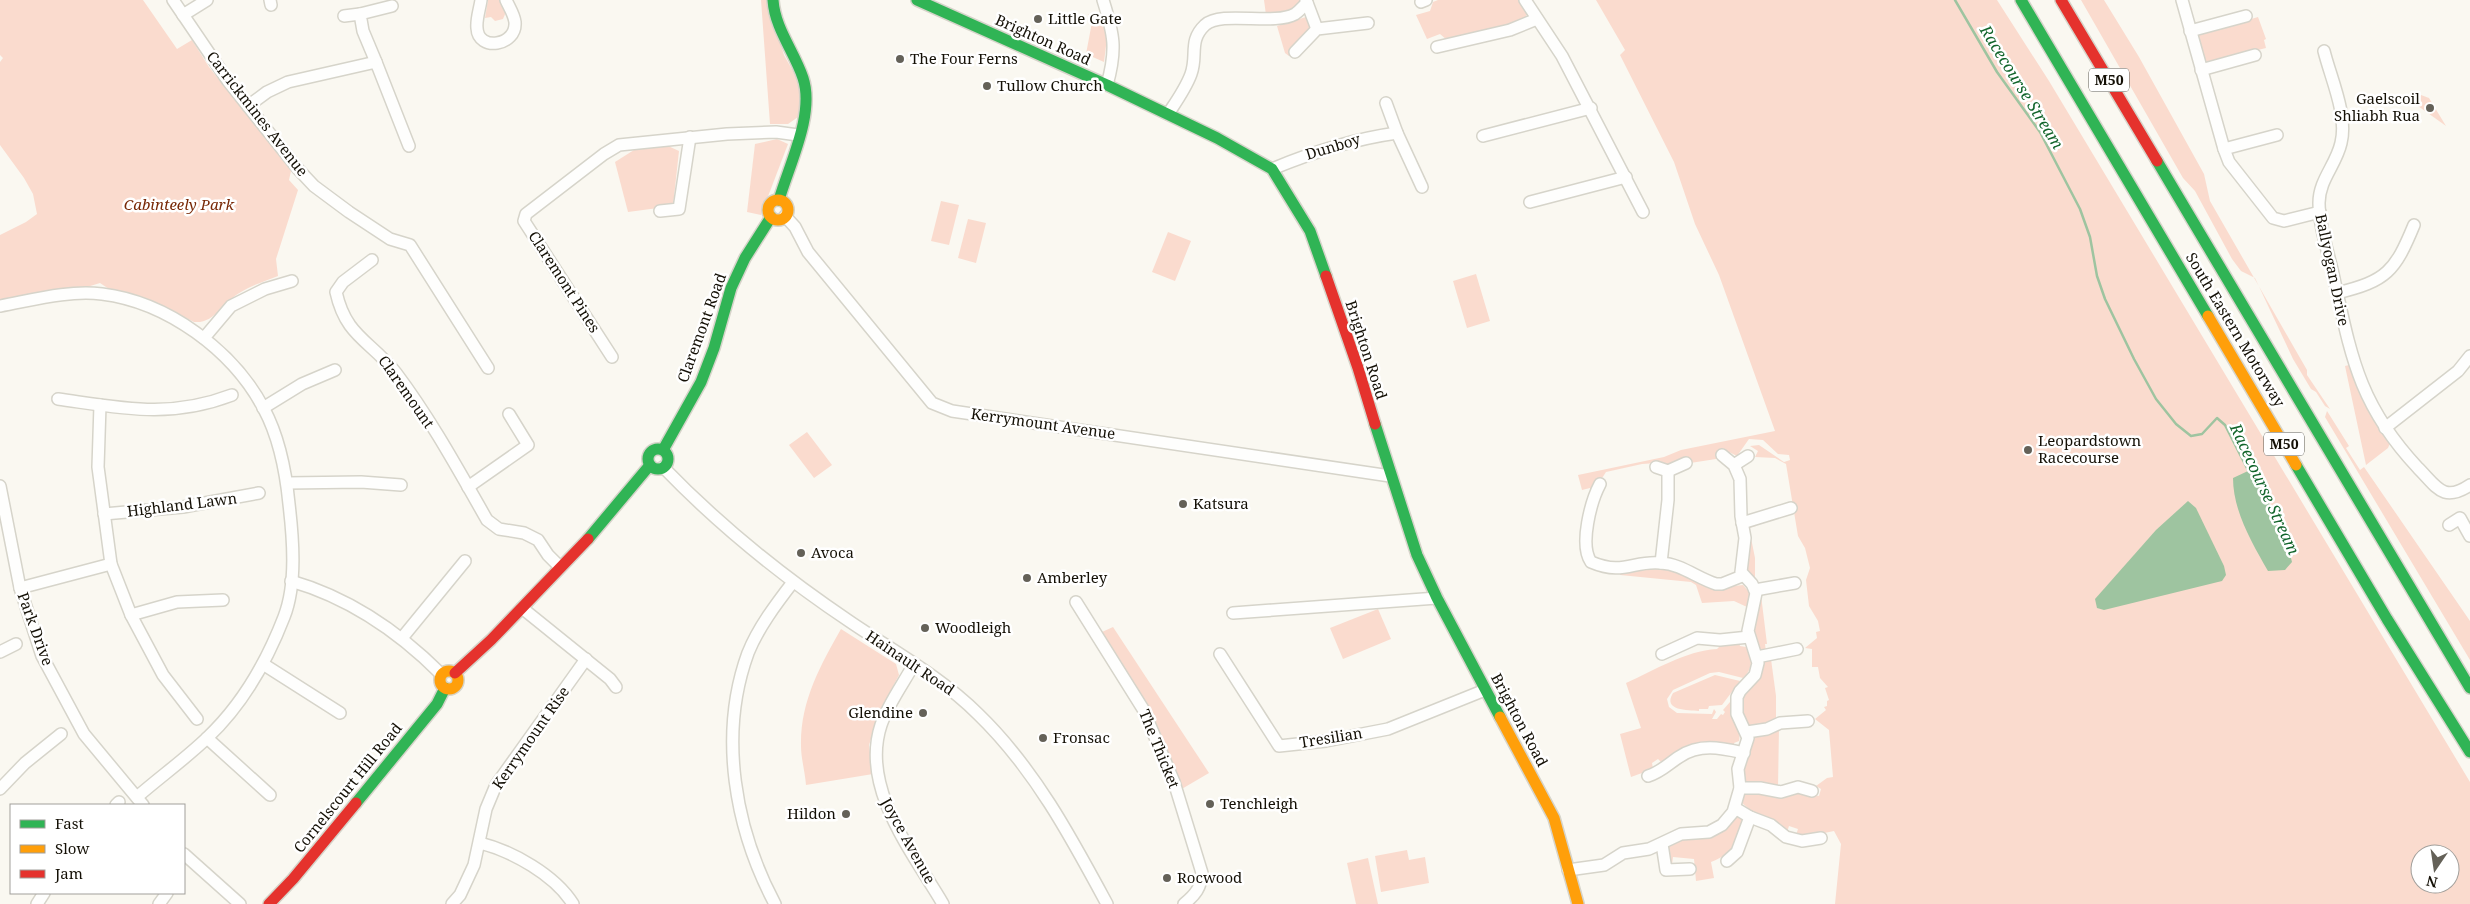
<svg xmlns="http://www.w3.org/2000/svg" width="2470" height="904" font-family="'Noto Serif',serif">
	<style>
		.green { fill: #fadbce; fill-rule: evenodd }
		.water { fill: #9ec4a0 }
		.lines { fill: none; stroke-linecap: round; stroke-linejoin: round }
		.stream { stroke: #9ec4a0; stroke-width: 2.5 }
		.street-casing { stroke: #d6d4ca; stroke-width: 14 }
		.fast-casing { stroke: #d6d4ca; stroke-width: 14 }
		.slow-casing { stroke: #d6d4ca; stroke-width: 14 }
		.jam-casing { stroke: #d6d4ca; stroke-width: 14 }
		.street { stroke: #fefefd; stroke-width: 11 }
		.fast { stroke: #30b455; stroke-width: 11 }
		.slow { stroke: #ff9f0a; stroke-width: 11 }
		.jam { stroke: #e5322d; stroke-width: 11 }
		.poi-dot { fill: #646158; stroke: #fff; stroke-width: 2 }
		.labels { text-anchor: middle; stroke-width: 5; stroke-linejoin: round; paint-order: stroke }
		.shield { fill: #fff; stroke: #5a5851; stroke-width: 1 }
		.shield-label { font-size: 14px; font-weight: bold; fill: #141006 }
		.poi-label { font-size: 15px; fill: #141006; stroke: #fff; text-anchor: start }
		.street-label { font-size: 15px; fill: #141006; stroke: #fff }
		.park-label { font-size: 15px; font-style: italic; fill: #782806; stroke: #fff }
		.water-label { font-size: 16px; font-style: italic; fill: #12652b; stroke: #fff }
	</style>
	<rect width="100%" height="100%" fill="#faf8f1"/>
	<g class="green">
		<path d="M0,0H143L177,49L192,40L209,67L291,171L289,180L298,190L276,259L278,276C266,281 252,285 241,292C224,301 215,324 194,322L163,306L140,296L109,289L100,283L87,287L0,300V235L26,222L37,214L33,194L24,178L0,145V62L3,58L0,55Z"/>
		<polygon points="488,0 499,0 506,12 503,19 495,21 491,17 485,18"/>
		<polygon points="761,0 771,0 777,33 784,55 803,89 801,115 788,124 770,124"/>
		<polygon points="1264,0 1306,0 1294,12 1266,15"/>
		<polygon points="1438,0 1520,0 1528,13 1522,22 1447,40 1440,34 1427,39 1416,15 1430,11 1433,2"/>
		<path d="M1596,0H1997L2049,81L2470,782V904H1835L1841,844L1834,831L1805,837L1796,835L1798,829L1789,826L1787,832L1756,815L1741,802V796L1746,791L1784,797L1800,791L1819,796L1821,789L1816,786L1827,778L1833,777L1829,730L1815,719L1826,710L1824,707L1827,706V701L1829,700L1825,688L1828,687L1820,678L1818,667H1812V649L1805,648L1817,638L1816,632L1820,631L1818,621L1809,606L1806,580L1810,568L1805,548L1798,536L1786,464L1775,458L1755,457L1758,451L1750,446L1759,445L1784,462L1790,460L1789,455L1778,454L1763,440L1749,439L1737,456L1725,450L1716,459L1671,466L1657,463L1642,464L1606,472L1591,495L1590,488L1582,490L1578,475L1664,457L1681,450L1775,431L1719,275L1695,224L1674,162L1620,55L1625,50ZM2420,854H2450V884H2420Z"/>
		<polygon points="2081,0 2104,0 2139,57 2204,174 2210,201 2307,370 2307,375 2330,409 2325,406 2316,392 2311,389 2293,359 2255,278 2241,271 2232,259 2195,191 2183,178"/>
		<polygon points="1087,14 1103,18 1109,43 1106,46 1104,62 1086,54 1093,17"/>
		<polygon points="1309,16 1317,22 1290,48 1289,56 1285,53 1277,26"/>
		<polygon points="2258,17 2266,39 2264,40 2266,48 2205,63 2198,35"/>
		<polygon points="2421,95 2429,98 2446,126 2418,106 2416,101"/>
		<polygon points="777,139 788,144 761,215 747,212 755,144"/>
		<polygon points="666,145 679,151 673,206 628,212 615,162 634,150"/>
		<polygon points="941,201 959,205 949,245 931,241"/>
		<polygon points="968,219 986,223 976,263 958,258"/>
		<polygon points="1168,232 1191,241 1175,281 1152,272"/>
		<polygon points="1476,274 1490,321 1467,328 1453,281"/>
		<polygon points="2349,365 2372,416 2390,443 2388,448 2366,465 2345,366"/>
		<polygon points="2327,411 2349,446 2346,448 2360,470 2364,467 2470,621 2470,660 2325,417"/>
		<polygon points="807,432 832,465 814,478 789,445"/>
		<polygon points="1756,524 1756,526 1749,528 1755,558 1755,581 1747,572 1748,528"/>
		<polygon points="1655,566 1734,586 1743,585 1750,593 1747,607 1734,601 1702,603 1696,585 1691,582 1620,575 1620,573"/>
		<polygon points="1761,595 1767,644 1765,644 1766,652 1760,650 1752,632"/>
		<polygon points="1378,609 1391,639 1343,659 1330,628"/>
		<polygon points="1113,627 1209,773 1180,790 1102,632"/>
		<path d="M841,629L896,664L899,675L882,707L869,745L873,774L806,785C805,772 801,758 801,746C800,702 820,666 841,629Z"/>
		<path d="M1739,643L1740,646L1746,647C1753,658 1753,669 1743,678L1719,672L1710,673L1673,690L1667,699L1669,707L1677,713L1712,714L1714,709L1716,712L1712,719H1717L1721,714L1723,715L1725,712L1723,710L1730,702C1730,716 1742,728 1739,741L1734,743V746L1662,763L1658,759L1652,763L1653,769L1631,777L1620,734L1641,728L1626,683C1655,670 1685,651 1717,649L1722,644Z"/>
		<polygon points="1771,659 1776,696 1776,720 1772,723 1750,727 1741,712 1741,701 1762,663"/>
		<path d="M1715,675L1740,681L1722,705L1709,706L1708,709H1699V711C1688,710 1662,711 1673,693Z"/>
		<path d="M1779,727L1778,788L1745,782C1742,766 1750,752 1753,736Z"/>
		<path d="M1735,815L1743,818V820C1736,845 1736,852 1711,862L1714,878L1696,881L1694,859L1673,857L1672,865L1670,864L1668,845Z"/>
		<polygon points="1407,850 1409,860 1425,857 1429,883 1381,892 1375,856"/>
		<polygon points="1368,858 1378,904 1356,904 1347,863"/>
	</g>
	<g class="water">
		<path d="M2248,471C2269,499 2284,527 2292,562L2285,570L2268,571C2252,543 2233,511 2233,478Z"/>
		<polygon points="2188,501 2196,508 2224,566 2226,575 2222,581 2104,610 2097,608 2095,599 2156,530"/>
	</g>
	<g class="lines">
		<polyline class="stream" points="1955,0 1997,72 2040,132 2080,209 2090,237 2097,276 2105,299 2134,359 2156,399 2176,424 2191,436 2202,434 2217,418 2225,425 2249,472"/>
		<defs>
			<g id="street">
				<polyline points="173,0 228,81 298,169 314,186 349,212 390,239 410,245 488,368"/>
				<polyline points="270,0 271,5"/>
				<path d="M481,0C480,8 476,19 477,28C478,52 517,46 515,22C514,14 509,7 506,0"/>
				<path d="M1103,0C1114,35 1117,49 1107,85"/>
				<polyline points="1306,0 1317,29"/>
				<polyline points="1525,0 1562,56 1643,212"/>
				<polyline points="2182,0 2224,149 2229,162 2273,218 2284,221 2320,212"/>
				<polyline points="1421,2 1426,0"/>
				<polyline points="183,15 207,0"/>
				<polyline points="344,16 360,14"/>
				<polyline points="2190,31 2246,16"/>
				<polyline points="1437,47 1510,30 1537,19"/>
				<path d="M2324,51C2331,79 2348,115 2341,143C2336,165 2319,180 2319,203C2319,226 2328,251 2333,274C2351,355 2358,404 2418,468C2437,487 2443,503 2470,485"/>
				<polyline points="1295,52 1317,29 1368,23"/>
				<polyline points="376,62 363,31 360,14 392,6"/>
				<polyline points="2201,70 2255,55"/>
				<polyline points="1386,103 1397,133 1422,187"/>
				<polyline points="248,106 267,92 288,82 376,62 409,146"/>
				<path d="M1168,114C1176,102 1186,88 1191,74C1198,55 1188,41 1205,25C1222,10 1273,26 1295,14C1300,11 1303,6 1307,3"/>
				<polyline points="1483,136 1591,108"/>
				<polyline points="2224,149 2277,135"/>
				<path d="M1272,169C1313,152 1353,139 1397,133"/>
				<polyline points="1530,202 1626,177"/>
				<polyline points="660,211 679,209 690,137"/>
				<polyline points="785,216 795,227 808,252 932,403 952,411 1390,476"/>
				<path d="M372,260L343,282L336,292C346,337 370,340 396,373C430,418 459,471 487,520L499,529L524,533L538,540L548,555L560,567"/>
				<path d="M2337,293C2387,281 2395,271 2414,225"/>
				<path d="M0,306C33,300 68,290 102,294C167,302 233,350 264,409C279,437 286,473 289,504C293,538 297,584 284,617C267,661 241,706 207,738C185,759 160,777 137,797"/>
				<polyline points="204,338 231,306 265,289 292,281"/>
				<polyline points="612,357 524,221 526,214 604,154 619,145 727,134 776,132 798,135"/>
				<path d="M58,399C122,408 169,419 232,395"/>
				<polyline points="100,405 98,467 111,564 131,615 163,675 197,719"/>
				<polyline points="263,408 302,384 335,370"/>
				<polyline points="2385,428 2458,371 2470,356"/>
				<polyline points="1734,465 1748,456"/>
				<path d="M663,467C720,526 782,576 849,621C893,651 941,677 978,714C1034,768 1071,837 1107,904"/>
				<polyline points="1656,467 1668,471 1686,463"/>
				<polyline points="287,483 361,482 401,485"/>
				<path d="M1600,484C1591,501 1579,545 1591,562C1624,576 1633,560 1661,563C1681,564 1697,578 1716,584H1722L1742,576"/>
				<polyline points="0,486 20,588 42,656 84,734 143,805"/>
				<polyline points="468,487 528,445 509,414"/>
				<polyline points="104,514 183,507 259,493"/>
				<polyline points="1742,523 1791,508"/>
				<polyline points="2449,525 2460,518 2470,536"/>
				<polyline points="1661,563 1668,500 1668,471"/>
				<path d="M291,581C350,598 398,631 441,674"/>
				<polyline points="20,588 111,564"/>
				<polyline points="1755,590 1795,583"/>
				<path d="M1076,602L1143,709L1174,782L1202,873C1201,888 1195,895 1184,904"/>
				<polyline points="522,608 610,679 616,687"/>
				<polyline points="1233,613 1437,598"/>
				<polyline points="131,615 177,602 223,600"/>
				<polyline points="402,638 465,561"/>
				<polyline points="0,652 16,644"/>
				<polyline points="1220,654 1279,746 1326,741 1388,729 1485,690"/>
				<polyline points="1662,654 1697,638 1720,640 1749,637"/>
				<polyline points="1757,657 1797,649"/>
				<polyline points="263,664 340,713"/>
				<path d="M914,664C903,684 888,704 881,725C860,788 913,853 943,904"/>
				<polyline points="1747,732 1767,729 1780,723 1808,721"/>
				<polyline points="207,738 270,795"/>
				<path d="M1648,776C1661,772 1668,764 1679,757C1700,743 1721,748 1744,753"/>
				<polyline points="1740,788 1760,788 1781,792 1798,787 1812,791"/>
				<polyline points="0,789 25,763 61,734"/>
				<polyline points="116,805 119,802"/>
				<polyline points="1735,808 1750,817 1771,825 1786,837 1802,841 1821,838"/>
				<path d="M480,843C512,851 555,875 573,904"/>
				<polyline points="1662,844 1666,870 1690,869"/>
				<polyline points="184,854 240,904"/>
				<polyline points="1727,861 1737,852 1750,817"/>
				<polyline points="1568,870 1604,865 1623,853 1649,849 1681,834 1709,832 1722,825 1733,812 1740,788 1738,769 1748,738 1737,714 1737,697 1740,691 1755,675 1758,663 1748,631 1756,593 1752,584 1741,572 1745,538 1741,516 1740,479 1734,465 1722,455"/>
				<polyline points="37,904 44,893"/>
				<polyline points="159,904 167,893"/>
				<polyline points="452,904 460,895 474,865 486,809 496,785 586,659"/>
				<path d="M775,904C735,829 718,735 748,653C758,628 776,604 793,582"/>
			</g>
			<g id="fast">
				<path d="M773,0C775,29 794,51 803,78C815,114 789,165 779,200"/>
				<polyline points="917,0 1107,85 1217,138 1272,169 1310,231 1326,276"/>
				<polyline points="2021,0 2208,316"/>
				<polyline points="2157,161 2470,688"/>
				<polyline points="1375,424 1417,555 1437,598 1500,717"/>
				<circle cx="658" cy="459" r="10"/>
				<polyline points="663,450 701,382 714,348 731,288 745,258 771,217"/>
				<polyline points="2296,465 2387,619 2470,752"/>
				<polyline points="588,539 650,465"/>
				<polyline points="356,803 437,704 445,688"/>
			</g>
			<g id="slow">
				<circle cx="778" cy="210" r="10"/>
				<polyline points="2208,316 2296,465"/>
				<circle cx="449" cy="680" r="9"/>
				<polyline points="1500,717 1554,818 1578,904"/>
			</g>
			<g id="jam">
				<polyline points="2061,0 2157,161"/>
				<polyline points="1326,276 1358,368 1375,424"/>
				<polyline points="455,673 491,640 588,539"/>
				<polyline points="269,904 293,879 356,803"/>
			</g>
		</defs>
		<use href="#street" class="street-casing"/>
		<use href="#fast" class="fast-casing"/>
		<use href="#slow" class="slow-casing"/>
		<use href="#jam" class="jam-casing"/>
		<use href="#street" class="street"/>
		<use href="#fast" class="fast"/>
		<use href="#slow" class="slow"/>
		<use href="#jam" class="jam"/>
	</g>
	<g class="poi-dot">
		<circle cx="1038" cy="19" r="5"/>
		<circle cx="900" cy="59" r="5"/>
		<circle cx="987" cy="86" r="5"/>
		<circle cx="2430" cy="108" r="5"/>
		<circle cx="2028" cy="450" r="5"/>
		<circle cx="1183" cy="504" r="5"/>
		<circle cx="801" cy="553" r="5"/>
		<circle cx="1027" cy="578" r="5"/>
		<circle cx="925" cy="628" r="5"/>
		<circle cx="923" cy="713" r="5"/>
		<circle cx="1043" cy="738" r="5"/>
		<circle cx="1210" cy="804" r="5"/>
		<circle cx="846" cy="814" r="5"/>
		<circle cx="1167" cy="878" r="5"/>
	</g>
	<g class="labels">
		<g class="shield">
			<rect x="2089" y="68.5" width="40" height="23" rx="4"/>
			<rect x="2264" y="432.5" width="40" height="23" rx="4"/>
		</g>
		<g class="shield-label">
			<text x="2109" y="85">M50</text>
			<text x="2284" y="449">M50</text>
		</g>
		<g class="poi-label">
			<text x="1048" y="24">Little Gate</text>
			<text x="910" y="64">The Four Ferns</text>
			<text x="997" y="91">Tullow Church</text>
			<text x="2420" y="104" text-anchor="end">Gaelscoil<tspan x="2420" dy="17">Shliabh Rua</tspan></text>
			<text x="2038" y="446">Leopardstown<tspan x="2038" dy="17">Racecourse</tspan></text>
			<text x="1193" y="509">Katsura</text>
			<text x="811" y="558">Avoca</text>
			<text x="1037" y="583">Amberley</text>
			<text x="935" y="633">Woodleigh</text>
			<text x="913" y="718" text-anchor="end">Glendine</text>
			<text x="1053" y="743">Fronsac</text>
			<text x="1220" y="809">Tenchleigh</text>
			<text x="836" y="819" text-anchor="end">Hildon</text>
			<text x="1177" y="883">Rocwood</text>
		</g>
		<g class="street-label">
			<text transform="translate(1043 40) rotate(24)" y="5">Brighton Road</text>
			<text transform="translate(257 114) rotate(52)" y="5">Carrickmines Avenue</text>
			<text transform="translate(1333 147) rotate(-17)" y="5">Dunboy</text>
			<text transform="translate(2332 270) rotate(78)" y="5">Ballyogan Drive</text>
			<text transform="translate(564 282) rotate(57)" y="5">Claremont Pines</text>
			<text transform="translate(702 328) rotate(-70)" y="5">Claremont Road</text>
			<text transform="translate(2235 330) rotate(59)" y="5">South Eastern Motorway</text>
			<text transform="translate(1366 350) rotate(72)" y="5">Brighton Road</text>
			<text transform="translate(406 392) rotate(55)" y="5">Claremount</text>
			<text transform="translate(1043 424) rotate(8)" y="5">Kerrymount Avenue</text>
			<text transform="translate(182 505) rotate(-7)" y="5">Highland Lawn</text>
			<text transform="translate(35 629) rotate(70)" y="5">Park Drive</text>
			<text transform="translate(910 663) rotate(34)" y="5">Hainault Road</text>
			<text transform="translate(1519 720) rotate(62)" y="5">Brighton Road</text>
			<text transform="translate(531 738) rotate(-55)" y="5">Kerrymount Rise</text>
			<text transform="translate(1331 738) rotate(-9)" y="5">Tresilian</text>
			<text transform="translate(1159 749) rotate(68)" y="5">The Thicket</text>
			<text transform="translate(348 788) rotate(-51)" y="5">Cornelscourt Hill Road</text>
			<text transform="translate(908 841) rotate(61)" y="5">Joyce Avenue</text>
		</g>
		<g class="park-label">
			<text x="179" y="210">Cabinteely Park</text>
		</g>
		<g class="water-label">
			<text transform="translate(2022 87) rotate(58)" y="6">Racecourse Stream</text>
			<text transform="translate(2265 489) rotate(65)" y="6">Racecourse Stream</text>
		</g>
	</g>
	<rect x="10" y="804" width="175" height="90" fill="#ffffff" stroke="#a19f9b"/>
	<rect x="20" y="820" width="25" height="8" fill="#30b455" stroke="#a19f9b"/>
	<text x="55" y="829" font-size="15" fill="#141006">Fast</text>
	<rect x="20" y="845" width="25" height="8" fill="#ff9f0a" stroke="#a19f9b"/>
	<text x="55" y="854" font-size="15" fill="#141006">Slow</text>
	<rect x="20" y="870" width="25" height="8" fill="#e5322d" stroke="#a19f9b"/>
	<text x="55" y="879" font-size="15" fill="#141006">Jam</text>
	<g transform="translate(2435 869) rotate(193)"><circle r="24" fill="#ffffff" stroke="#a19f9b"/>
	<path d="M0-4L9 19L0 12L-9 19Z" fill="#646158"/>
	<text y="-8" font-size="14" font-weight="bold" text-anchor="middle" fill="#141006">N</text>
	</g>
</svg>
